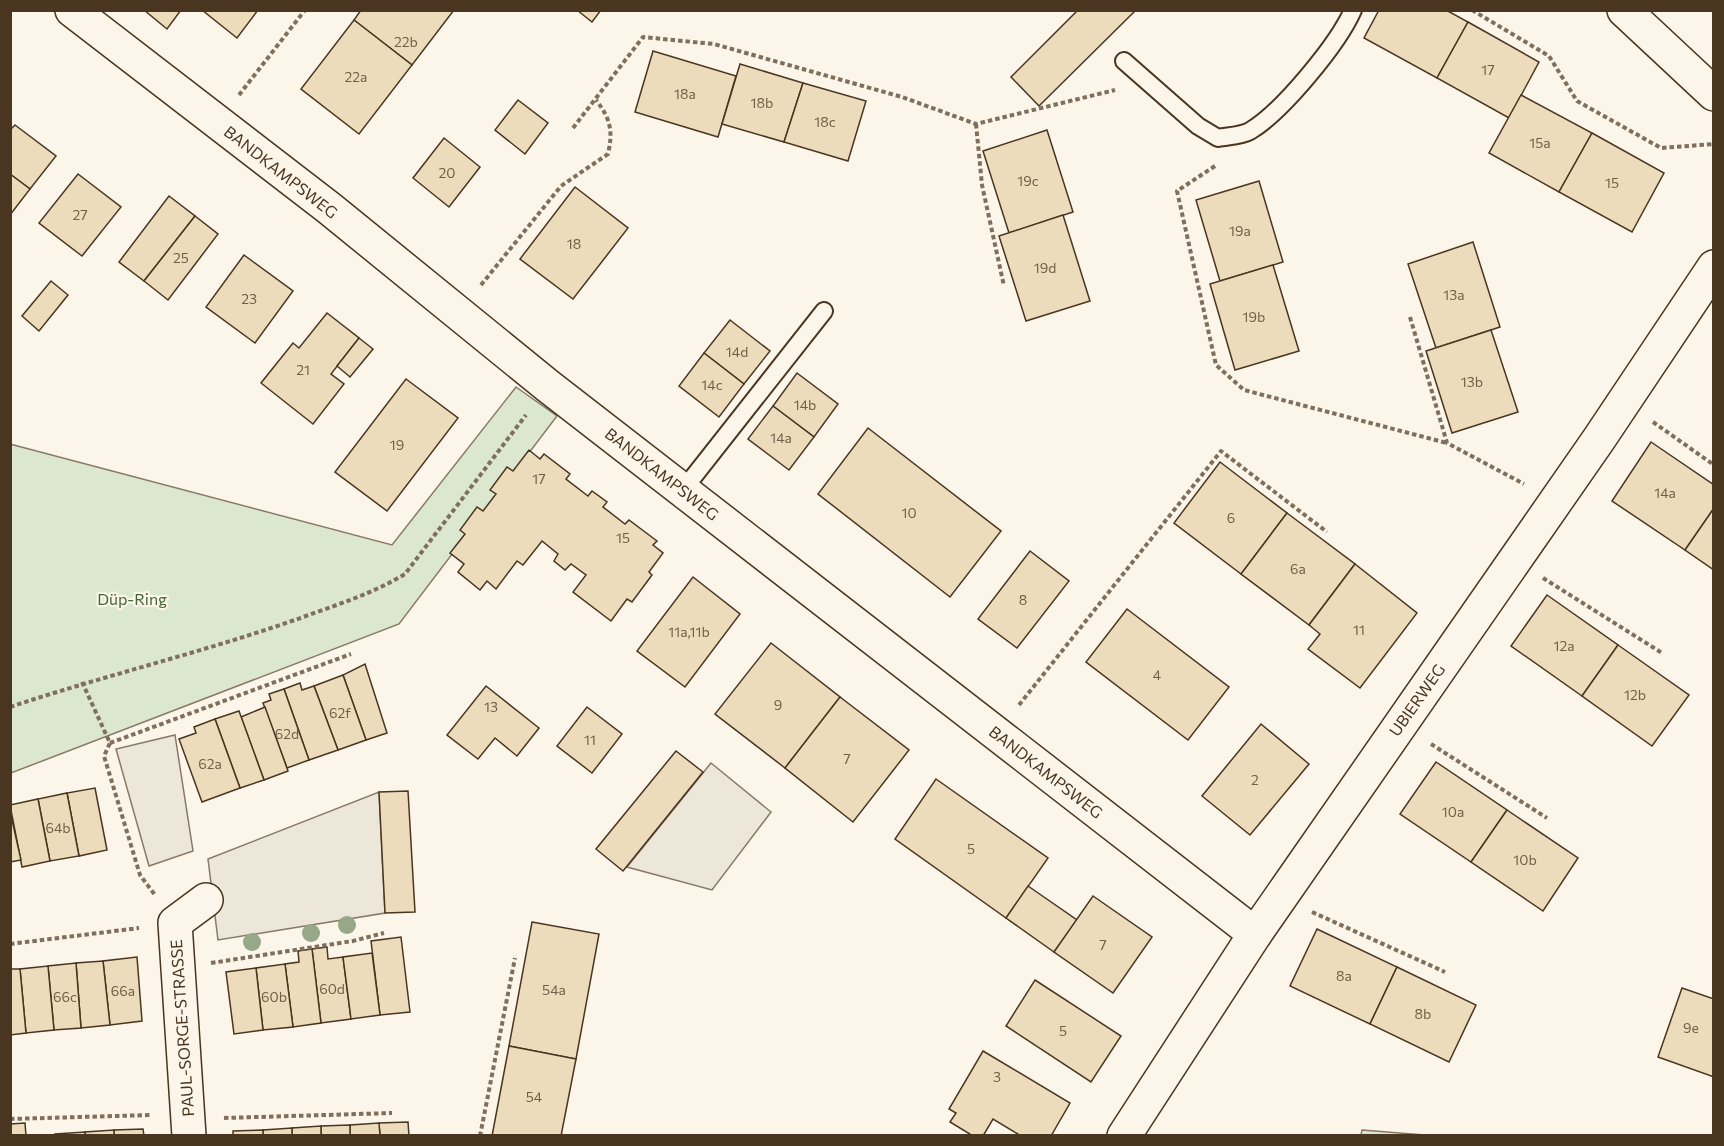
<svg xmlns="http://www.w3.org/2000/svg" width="1724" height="1146" font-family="Commissioner,sans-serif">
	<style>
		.green { fill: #dce7d0; stroke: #887966; stroke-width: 1.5 }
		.parking { fill: #ede7d9; stroke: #887966; stroke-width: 1.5 }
		.building { fill: #ecdcbc; stroke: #4a3520; stroke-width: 1.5 }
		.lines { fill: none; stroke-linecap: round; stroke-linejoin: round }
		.lane-casing { stroke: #4a3520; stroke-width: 20 }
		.street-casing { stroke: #4a3520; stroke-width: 36 }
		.path { stroke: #7f6f5c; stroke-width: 4; stroke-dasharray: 4.5 3; stroke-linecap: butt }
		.lane { stroke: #fbf6e9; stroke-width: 16 }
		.street { stroke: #fbf6e9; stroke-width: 33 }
		.tree { fill: #96a887 }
		.labels { text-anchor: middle; stroke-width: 4.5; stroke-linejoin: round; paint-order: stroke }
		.number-label { font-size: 14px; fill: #725f47 }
		.street-label { font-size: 16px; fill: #4a3520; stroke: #fbf6e9 }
		.park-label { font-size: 16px; fill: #436837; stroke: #fbf6e9 }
	</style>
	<rect width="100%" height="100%" fill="#fbf6e9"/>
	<g class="green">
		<polygon points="516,387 557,416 399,624 11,773 10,444 392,545"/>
		<polygon points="1362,1130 1425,1135 1361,1135"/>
	</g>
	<g class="parking">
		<polygon points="175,735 193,851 149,866 116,749"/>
		<polygon points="711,763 771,812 712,890 627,867"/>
		<polygon points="379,792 385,913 218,940 208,859"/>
	</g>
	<g class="building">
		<polygon points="144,10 181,10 167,29"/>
		<polygon points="202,10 258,10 237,38"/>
		<polygon points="361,10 454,10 412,65 354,20"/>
		<polygon points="577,10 601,10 592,22"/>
		<polygon points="1078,10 1136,10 1039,106 1011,77"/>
		<polygon points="1379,10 1446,10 1468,22 1437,78 1364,38"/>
		<polygon points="354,20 412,65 359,134 301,89"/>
		<polygon points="1468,22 1539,62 1509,118 1437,78"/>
		<polygon points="653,51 736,76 718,137 635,112"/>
		<polygon points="740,64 803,83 784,142 722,124"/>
		<polygon points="803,83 866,101 848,161 784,142"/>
		<polygon points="1521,95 1592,133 1559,192 1489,153"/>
		<polygon points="518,100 548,123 525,154 495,130"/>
		<polygon points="15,125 56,156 30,189 10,174 10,130"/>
		<polygon points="1047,130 1073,212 1009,233 983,151"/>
		<polygon points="1592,133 1664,173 1632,232 1559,192"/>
		<polygon points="444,138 480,167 449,207 413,178"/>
		<polygon points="10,174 30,189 10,215"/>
		<polygon points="78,174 121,207 82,256 39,223"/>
		<polygon points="1259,181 1283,262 1220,281 1196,200"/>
		<polygon points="575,187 628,228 573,299 520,259"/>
		<polygon points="169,196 195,216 144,281 119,262"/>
		<polygon points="1063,215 1090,301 1026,321 999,236"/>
		<polygon points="195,216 218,234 168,300 144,281"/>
		<polygon points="1473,242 1500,327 1436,348 1408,264"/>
		<polygon points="244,255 293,291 255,343 206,307"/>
		<polygon points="1273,265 1299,351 1235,370 1210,284"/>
		<polygon points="51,281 68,295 39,331 22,316"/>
		<polygon points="327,313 359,338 331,374 344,384 313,424 261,383 293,343 299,348"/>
		<polygon points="730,320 770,351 744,384 704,353"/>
		<polygon points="1491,330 1518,412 1452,433 1426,351"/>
		<polygon points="359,338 373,349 350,377 337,366"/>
		<polygon points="704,353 744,384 719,417 679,386"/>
		<polygon points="797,373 838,404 814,437 773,406"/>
		<polygon points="406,379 458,418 387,511 335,472"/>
		<polygon points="773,406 814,437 789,470 748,439"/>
		<polygon points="868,428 1001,531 950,597 818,494"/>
		<polygon points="1651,442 1714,485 1714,508 1685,550 1612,501"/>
		<polygon points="529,450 540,459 544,454 570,474 566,479 588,496 592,491 607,502 603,507 625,524 629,520 657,541 653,545 663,553 649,572 652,575 632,602 627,599 611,621 573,592 586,575 571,564 565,570 554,561 558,554 542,541 523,565 517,561 496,589 487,581 480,590 458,572 464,564 450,553 465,534 460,530 477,507 483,511 496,494 490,490 507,467 513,471"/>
		<polygon points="1220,462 1287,513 1241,574 1174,523"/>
		<polygon points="1714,508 1714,570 1685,550"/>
		<polygon points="1287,513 1355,564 1309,625 1241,574"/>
		<polygon points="1030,551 1069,581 1017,648 978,619"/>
		<polygon points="1355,564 1417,613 1360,688 1308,649 1320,634 1309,625"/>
		<polygon points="693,577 740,614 685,687 637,651"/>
		<polygon points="1547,595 1618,645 1582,696 1511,646"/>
		<polygon points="1127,609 1229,687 1188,740 1086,662"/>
		<polygon points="771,643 840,697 785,768 715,714"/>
		<polygon points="1618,645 1689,695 1652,746 1582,696"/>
		<polygon points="365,664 387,733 366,740 343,675"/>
		<polygon points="343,675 366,740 338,750 314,686"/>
		<polygon points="300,683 302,690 314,686 338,750 309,760 284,689"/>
		<polygon points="486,686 539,728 517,756 495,738 478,759 447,735"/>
		<polygon points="284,689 309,760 287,768 263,703 271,700 269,694"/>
		<polygon points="840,697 909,750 853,822 785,768"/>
		<polygon points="265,707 288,771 264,780 241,717"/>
		<polygon points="587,707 622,734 592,773 557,746"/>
		<polygon points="239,711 264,780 240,788 215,719"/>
		<polygon points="215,719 240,788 202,802 179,739 196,733 194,727"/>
		<polygon points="1261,724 1309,764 1250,835 1202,796"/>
		<polygon points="676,751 703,772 623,871 596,849"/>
		<polygon points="1436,762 1507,810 1471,862 1400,814"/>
		<polygon points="936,779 1048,858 1006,918 895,839"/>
		<polygon points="95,788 107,850 79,856 67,793"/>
		<polygon points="408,791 415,912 385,913 379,792"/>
		<polygon points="67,793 79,856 50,861 38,799"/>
		<polygon points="38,799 50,861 22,867 10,805"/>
		<polygon points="1507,810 1578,858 1543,911 1471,862"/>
		<polygon points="10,811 21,860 10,862"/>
		<polygon points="1028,886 1077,920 1054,952 1006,918"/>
		<polygon points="1093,896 1152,937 1113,993 1054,952"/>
		<polygon points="532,922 599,934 576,1059 509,1046"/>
		<polygon points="1317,929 1397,967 1370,1024 1290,986"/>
		<polygon points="401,937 410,1012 380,1015 371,941"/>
		<polygon points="327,947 328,959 343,957 351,1019 321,1023 312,949"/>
		<polygon points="312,949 321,1023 293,1027 285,964 299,962 298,951"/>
		<polygon points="372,953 380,1015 351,1019 343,957"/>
		<polygon points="137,957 142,1021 110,1025 103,961"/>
		<polygon points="103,961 110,1025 81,1028 76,963"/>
		<polygon points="76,963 81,1028 54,1030 48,966"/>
		<polygon points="285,964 293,1027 263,1030 256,968"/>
		<polygon points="48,966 54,1030 26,1033 20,969"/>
		<polygon points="1397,967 1476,1005 1449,1062 1370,1024"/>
		<polygon points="256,968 263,1030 234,1034 226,972"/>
		<polygon points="10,969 20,969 26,1033 10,1035"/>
		<polygon points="1035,980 1121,1036 1091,1082 1006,1026"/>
		<polygon points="1682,988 1714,999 1714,1077 1658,1057"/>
		<polygon points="509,1046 576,1059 561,1136 492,1136"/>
		<polygon points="983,1051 1070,1103 1051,1136 1021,1136 993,1119 983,1136 973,1136 950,1122 956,1113 949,1109"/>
		<polygon points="408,1122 409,1136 380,1136 379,1123"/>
		<polygon points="25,1123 26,1136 10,1136 10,1124"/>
		<polygon points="379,1123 380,1136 350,1136 350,1125"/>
		<polygon points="350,1125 350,1136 321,1136 321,1126"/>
		<polygon points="321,1126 321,1136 292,1136 292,1128"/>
		<polygon points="292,1128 292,1136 263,1136 263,1130"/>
		<polygon points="143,1129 144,1136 114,1136 114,1130"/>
		<polygon points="114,1130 114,1136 85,1136 85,1132"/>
		<polygon points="263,1130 263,1136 233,1136 233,1131"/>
		<polygon points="85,1132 85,1136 55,1136 55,1134"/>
	</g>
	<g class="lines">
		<defs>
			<g id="lane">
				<path d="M1124,61L1198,126L1218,138C1228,136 1241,136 1250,131C1282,112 1338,44 1353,10"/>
				<polyline points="683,490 824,311"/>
			</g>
			<g id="street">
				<polyline points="72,10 329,208 548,386 1255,934"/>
				<polyline points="1624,10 1714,94"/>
				<polyline points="189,1136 175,923 206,900"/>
				<polyline points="1124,1136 1255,934 1599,439 1714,267"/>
			</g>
		</defs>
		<use href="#lane" class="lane-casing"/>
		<use href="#street" class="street-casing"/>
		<g class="path">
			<polyline points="1472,10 1549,56 1577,101 1661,148 1714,144"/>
			<polyline points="239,95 305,10"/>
			<polyline points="976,124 982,185 1004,286"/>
			<polyline points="573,128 643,37 714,44 902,97 976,124 1115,90"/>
			<polyline points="1215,166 1177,191 1216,365 1244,390 1447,443"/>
			<path d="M481,285L561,186L608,154C613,132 611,119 596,100"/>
			<polyline points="1410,317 1447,443 1524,484"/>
			<polyline points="1653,422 1714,465"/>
			<polyline points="1543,578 1662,653"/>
			<polyline points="82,682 110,743 104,756 140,875 155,895"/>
			<polyline points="1019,705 1221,451 1327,532"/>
			<path d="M10,707C112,673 217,649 317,612C348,601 377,591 405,574L526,415"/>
			<polyline points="110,743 351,654"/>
			<polyline points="1431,744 1547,818"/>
			<polyline points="1312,912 1445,972"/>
			<polyline points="10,944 139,928"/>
			<polyline points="211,963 353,941 384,933"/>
			<polyline points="224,1118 392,1113"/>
			<polyline points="10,1119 151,1115"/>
			<polyline points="480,1136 515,958"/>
		</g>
		<use href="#lane" class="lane"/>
		<use href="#street" class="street"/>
	</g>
	<g class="tree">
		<circle cx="347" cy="925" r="9"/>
		<circle cx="311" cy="933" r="9"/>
		<circle cx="252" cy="942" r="9"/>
	</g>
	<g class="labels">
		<g class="number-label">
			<text x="406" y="47">22b</text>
			<text x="1488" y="75">17</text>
			<text x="356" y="82">22a</text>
			<text x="685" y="99">18a</text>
			<text x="762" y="108">18b</text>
			<text x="825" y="127">18c</text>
			<text x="1540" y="148">15a</text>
			<text x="447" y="178">20</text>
			<text x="1028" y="186">19c</text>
			<text x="1612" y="188">15</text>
			<text x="80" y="220">27</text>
			<text x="1240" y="236">19a</text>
			<text x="574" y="249">18</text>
			<text x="181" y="263">25</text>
			<text x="1045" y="273">19d</text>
			<text x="1454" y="300">13a</text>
			<text x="249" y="304">23</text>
			<text x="1254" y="322">19b</text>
			<text x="737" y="357">14d</text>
			<text x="303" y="375">21</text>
			<text x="1472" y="387">13b</text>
			<text x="712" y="390">14c</text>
			<text x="805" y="410">14b</text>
			<text x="781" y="443">14a</text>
			<text x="397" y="450">19</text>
			<text x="539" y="484">17</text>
			<text x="1665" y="498">14a</text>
			<text x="909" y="518">10</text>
			<text x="1231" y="523">6</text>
			<text x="623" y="543">15</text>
			<text x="1298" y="574">6a</text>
			<text x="1023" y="605">8</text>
			<text x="1359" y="635">11</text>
			<text x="689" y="637">11a,11b</text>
			<text x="1564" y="651">12a</text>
			<text x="1157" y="680">4</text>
			<text x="1635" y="700">12b</text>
			<text x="778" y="710">9</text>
			<text x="491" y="712">13</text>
			<text x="340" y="718">62f</text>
			<text x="287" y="739">62d</text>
			<text x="590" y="745">11</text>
			<text x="847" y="764">7</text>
			<text x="210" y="769">62a</text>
			<text x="1255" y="785">2</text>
			<text x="1453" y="817">10a</text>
			<text x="58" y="833">64b</text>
			<text x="971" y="854">5</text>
			<text x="1525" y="865">10b</text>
			<text x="1103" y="950">7</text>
			<text x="1344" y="981">8a</text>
			<text x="332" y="994">60d</text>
			<text x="554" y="995">54a</text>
			<text x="123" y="996">66a</text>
			<text x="65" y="1002">66c</text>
			<text x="274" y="1002">60b</text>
			<text x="1423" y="1019">8b</text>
			<text x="1691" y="1033">9e</text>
			<text x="1063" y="1036">5</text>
			<text x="997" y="1082">3</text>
			<text x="534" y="1102">54</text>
		</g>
		<g class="street-label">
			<text transform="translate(281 172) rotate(38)" y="6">BANDKAMPSWEG</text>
			<text transform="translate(662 474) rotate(38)" y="6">BANDKAMPSWEG</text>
			<text transform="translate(1417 700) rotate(-55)" y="6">UBIERWEG</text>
			<text transform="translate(1046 772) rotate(38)" y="6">BANDKAMPSWEG</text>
			<text transform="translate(182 1028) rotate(-94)" y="6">PAUL-SORGE-STRASSE</text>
		</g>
		<g class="park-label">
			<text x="132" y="605">Düp-Ring</text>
		</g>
	</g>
	<rect width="1724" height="1146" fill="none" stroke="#4a3520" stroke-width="24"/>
</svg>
